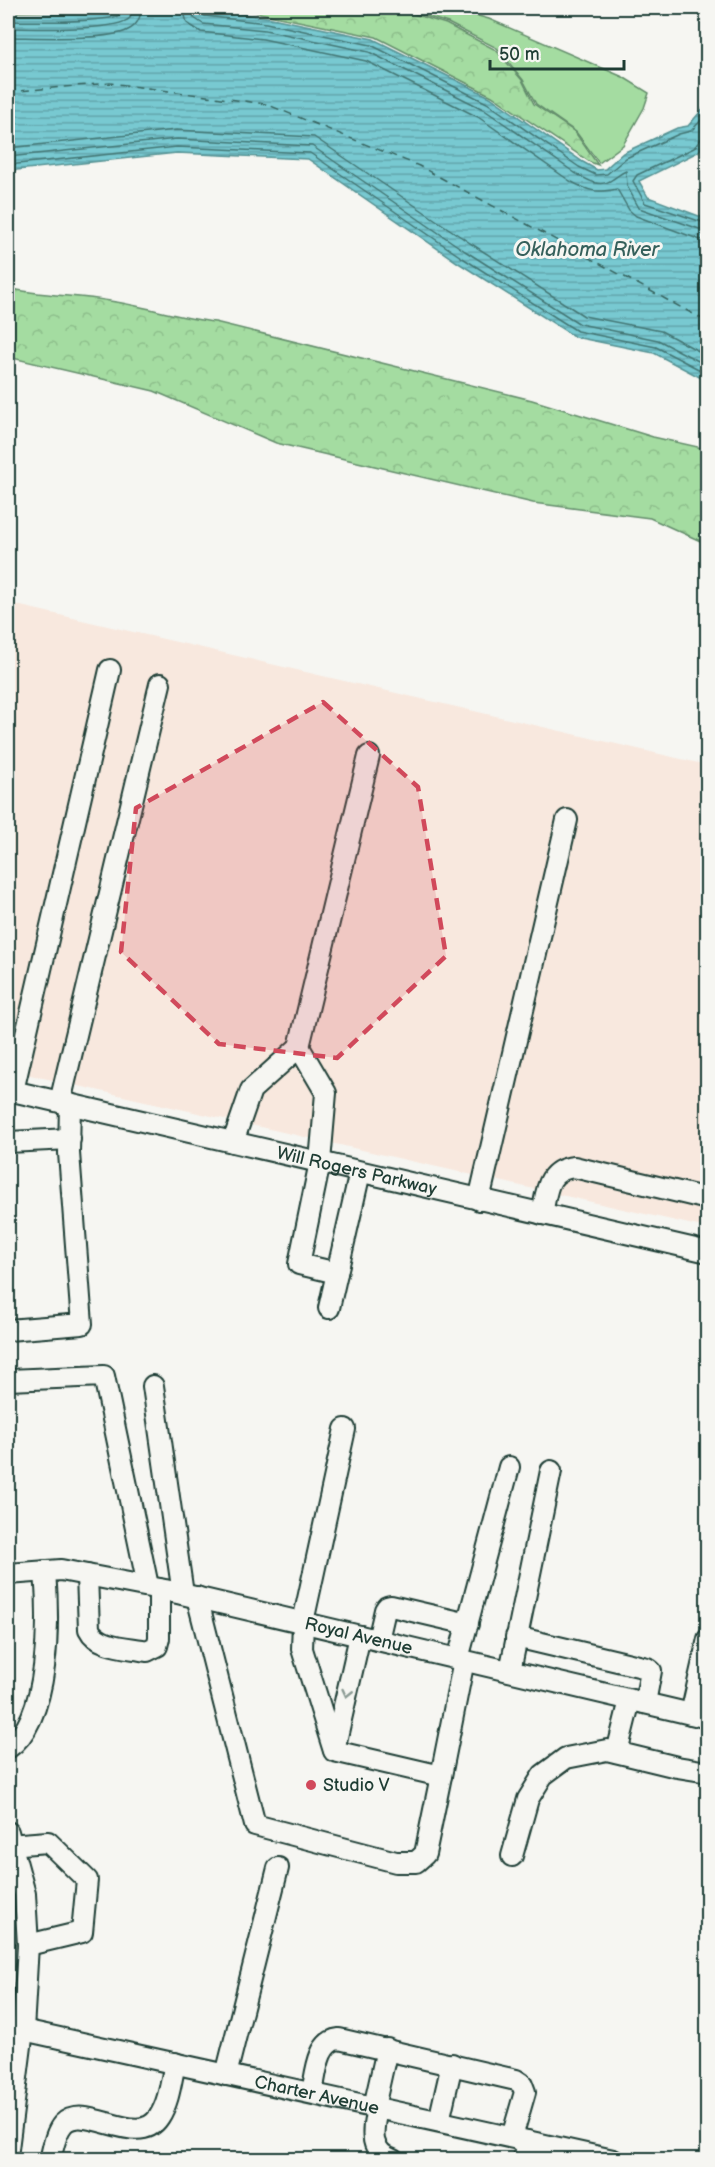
<svg xmlns="http://www.w3.org/2000/svg" width="715" height="2167" font-family="'Balsamiq Sans',sans-serif">
	<style>
		.built { fill: #f8e8de }
		.grass { fill: #a4dca1; stroke: #628c6a; stroke-width: 1.5 }
		.forest { fill: url(#forest-crowns); stroke: #628c6a; stroke-width: 1.5 }
		.water { fill: url(#water-rules); stroke: #549192; stroke-width: 1.5 }
		.lines { fill: none; stroke-linecap: round; stroke-linejoin: round }
		.shore { stroke: #437573; stroke-width: 1.5 }
		.ferry { stroke: #35605b; stroke-width: 1.5; stroke-dasharray: 8 6; stroke-linecap: butt }
		.minor-casing { stroke: #1f3d34; stroke-width: 24 }
		.minor { stroke: #f6f6f2; stroke-width: 20 }
		.oneway { stroke: #8a9a93 }
		.marked { fill: #d1495b; fill-opacity: 0.2; stroke: #d1495b; stroke-width: 4.5; stroke-dasharray: 12 8; stroke-linejoin: round }
		.poi-dot { fill: #d1495b; stroke: #f6f6f2; stroke-width: 2 }
		.labels { text-anchor: middle; stroke-width: 6; stroke-linejoin: round; paint-order: stroke }
		.street-label { font-size: 18px; fill: #1f3d34; stroke: #f6f6f2 }
		.poi-label { font-size: 18px; fill: #1f3d34; stroke: #f6f6f2; text-anchor: start }
		.water-label { font-size: 20px; font-style: italic; fill: #35605b; stroke: #f6f6f2 }
	</style>
	<defs>
		<pattern id="forest-crowns" width="20" height="18" patternUnits="userSpaceOnUse" patternTransform="scale(1.5)"><rect width="20" height="18" fill="#a4dca1"/><path d="M2 6a3 3 0 1 1 6 0M12 15a3 3 0 1 1 6 0" fill="none" stroke="#8dbe8b"/></pattern>
		<pattern id="water-rules" width="6" height="5" patternUnits="userSpaceOnUse" patternTransform="scale(1.5)"><rect width="6" height="5" fill="#78c9d1"/><path d="M0 2.5h6" fill="none" stroke="#62a4aa"/></pattern>
	</defs>
	<rect width="100%" height="100%" fill="#f6f6f2"/>
	<filter id="ink" filterUnits="userSpaceOnUse"><feTurbulence type="fractalNoise" baseFrequency=".0167" numOctaves="2"/><feDisplacementMap in="SourceGraphic" scale="12" xChannelSelector="R" yChannelSelector="G"/><feConvolveMatrix kernelMatrix="1 2 1 2 8 2 1 2 1" color-interpolation-filters="sRGB"/></filter>
	<g filter="url(#ink)">
		<polygon class="built" points="8,603 707,765 707,1228 8,1070"/>
		<polygon class="grass" points="399,8 450,8 489,19 623,77 649,93 644,108 623,145 599,163 576,132 536,104 523,80 497,48 448,23"/>
		<g class="forest">
			<polygon points="8,8 117,8 89,11 8,12"/>
			<polygon points="235,8 394,8 446,24 496,50 522,80 534,104 575,132 598,165 590,162 492,96 376,37"/>
			<path d="M8,288C41,296 76,295 110,301C145,306 179,318 215,322L532,400L653,437L707,449V544L650,518L533,503L276,443L154,391L8,357Z"/>
		</g>
		<polygon class="water" points="141,8 178,8 267,17 373,39 490,97 583,162 597,170 605,169 623,153 677,128 688,126 707,104 707,141 698,152 639,181 648,197 707,219 707,381 654,353 575,337 457,262 308,159 177,153 8,171 8,15 92,14"/>
		<g class="lines">
			<g class="shore">
				<path d="M183,8L187,23L201,32L263,39L366,61L478,117L570,181C590,192 596,193 617,189L629,210L636,216L698,239L708,241"/>
				<path d="M192,8L194,18L203,24L265,30L369,52L483,109L575,173C587,180 600,189 613,179C618,176 621,173 626,171L627,186L639,208L708,232"/>
				<polyline points="199,8 200,13 205,16 266,23 371,45 487,103 579,167 596,175 607,174 626,158 679,134 691,131 708,113"/>
				<path d="M8,21C28,21 112,24 124,13L125,8"/>
				<path d="M8,28C31,28 116,32 130,18L132,8"/>
				<path d="M8,37C33,37 108,41 128,30C137,26 141,17 141,8"/>
				<polyline points="708,138 701,139 694,148 637,175 633,181 645,203 708,224"/>
				<polyline points="8,148 176,130 314,137 470,243 584,316 661,331 708,356"/>
				<polyline points="8,157 177,139 312,146 465,251 580,324 658,340 708,366"/>
				<polyline points="8,165 177,147 310,153 461,257 577,331 656,347 708,374"/>
			</g>
			<polyline class="ferry" points="8,92 110,83 266,104 419,166 708,322"/>
			<defs>
				<g id="minor">
					<polyline points="299,1047 369,756"/>
					<path id="s1" d="M8,1090L708,1252"/>
					<polyline points="13,1091 110,670"/>
					<polyline points="60,1102 160,684"/>
					<polyline points="8,1142 70,1139"/>
					<polyline points="233,1142 251,1090 299,1047 326,1093 320,1162 299,1264 337,1273"/>
					<polyline points="479,1200 567,820"/>
					<path d="M542,1214C547,1191 546,1170 574,1167L708,1199"/>
					<polyline points="329,1308 360,1172"/>
					<polyline points="8,1330 82,1324 69,1153 70,1104"/>
					<polyline points="8,1380 104,1376 148,1586"/>
					<polyline points="153,1386 183,1594"/>
					<polyline points="345,1429 303,1622 302,1649 334,1751 441,1776 464,1660"/>
					<path id="s2" d="M8,1574L61,1570L165,1590L708,1718"/>
					<path d="M87,1575L89,1629C98,1648 129,1647 147,1651L157,1646L159,1638V1589"/>
					<polyline points="197,1597 255,1825 396,1862 416,1862 425,1854 441,1776"/>
					<polyline points="516,1637 647,1668 651,1671 645,1703"/>
					<polyline points="378,1640 385,1610 387,1607 391,1606 468,1624"/>
					<polyline points="458,1659 509,1467"/>
					<polyline points="510,1671 551,1471"/>
					<polyline points="691,1714 708,1639"/>
					<path d="M8,1748C51,1719 49,1617 45,1571"/>
					<polyline points="334,1750 360,1636"/>
					<polyline points="617,1752 630,1700"/>
					<polyline points="8,1832 25,1894 28,1945 23,2030 8,2149"/>
					<polyline points="8,1845 48,1842 87,1880 82,1932 28,1945"/>
					<polyline points="512,1856 528,1799 543,1775 566,1758 607,1750 677,1767 708,1772"/>
					<path id="s3" d="M8,2028L23,2030L613,2160"/>
					<polyline points="226,2075 278,1868"/>
					<path d="M312,2093C316,2075 317,2041 339,2039L516,2080L522,2084L525,2092L512,2137"/>
					<polyline points="374,2107 387,2049"/>
					<path d="M377,2108C373,2130 367,2150 393,2160"/>
					<polyline points="439,2121 452,2064"/>
					<path d="M50,2160C53,2149 55,2133 63,2124C85,2101 138,2150 159,2117C169,2102 171,2081 175,2063"/>
					<polyline points="523,2160 527,2141"/>
				</g>
			</defs>
			<use href="#minor" class="minor-casing"/>
			<use href="#minor" class="minor"/>
		</g>
		<defs><path id="oneway-chevron" d="M-2-3.5L2.5 0L-2 3.5" fill="none" stroke-width="1.6" stroke-linecap="round" stroke-linejoin="round" transform="scale(1.5)"/></defs>
		<use class="oneway" href="#oneway-chevron" transform="translate(347 1693) rotate(103)"/>
	</g>
	<path class="marked" d="M323,702L418,787L446,956L337,1058L219,1044L121,952L136,808Z"/>
	<circle class="poi-dot" cx="311" cy="1785" r="6"/>
	<g class="labels">
		<g class="street-label">
			<text dy="6" stroke="none"><textPath href="#s1" startOffset="358">Will Rogers Parkway</textPath></text>
			<text dy="6" stroke="none"><textPath href="#s2" startOffset="358">Royal Avenue</textPath></text>
			<text dy="6" stroke="none"><textPath href="#s3" startOffset="316">Charter Avenue</textPath></text>
		</g>
		<g class="poi-label">
			<text x="323" y="1791">Studio V</text>
		</g>
		<g class="water-label">
			<text x="587" y="256">Oklahoma River</text>
		</g>
	</g>
	<rect width="715" height="2167" fill="none" stroke="#f6f6f2" stroke-width="30"/>
	<rect x="15" y="15" width="685" height="2137" fill="none" stroke="#1f3d34" stroke-width="2" filter="url(#ink)"/>
	<path d="M490 60v9h134v-9" fill="none" stroke="#1f3d34" stroke-width="3"/>
	<text x="499" y="60" font-size="18" fill="#1f3d34" stroke="#f6f6f2" stroke-width="4.5" paint-order="stroke">50 m</text>
</svg>
